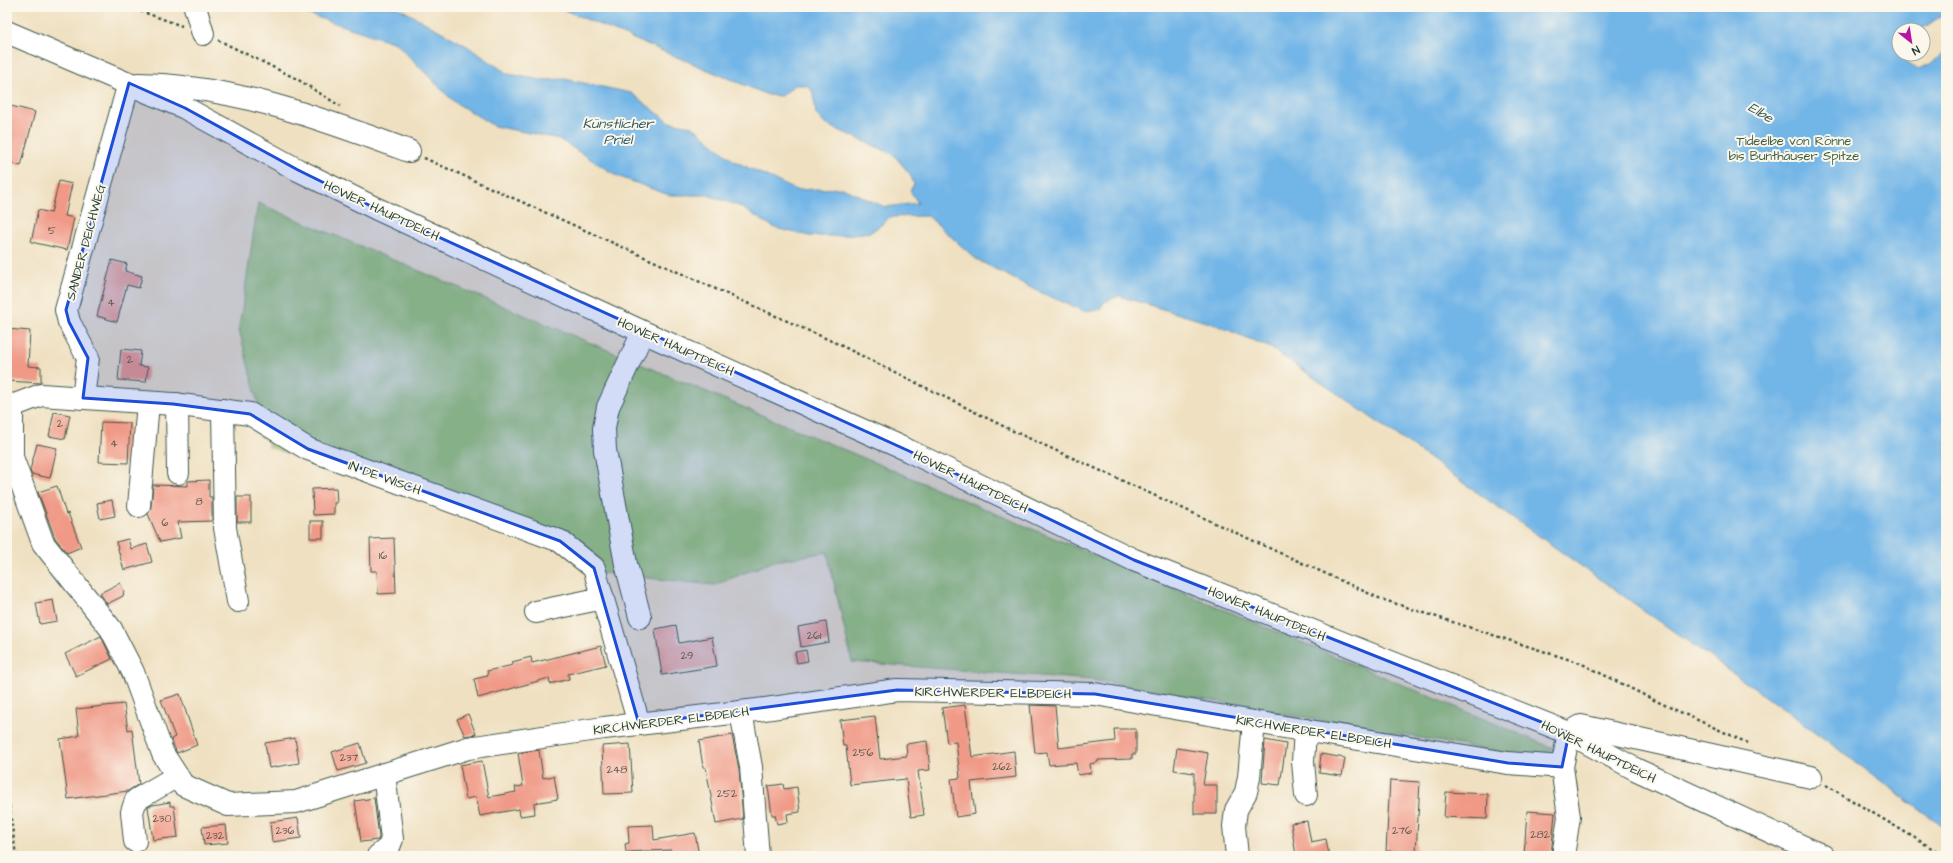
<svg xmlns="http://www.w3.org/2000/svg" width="1953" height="863" font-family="'Architects Daughter',sans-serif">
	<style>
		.green { fill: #a0c873; stroke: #608254 }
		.water { fill: #72b5e7; stroke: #48798e }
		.building { fill: #f09986 }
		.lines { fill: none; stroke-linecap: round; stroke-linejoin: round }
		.minor-casing { stroke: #3e5549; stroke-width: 24 }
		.path { stroke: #3e5549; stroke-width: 2.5; stroke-dasharray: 3 3; stroke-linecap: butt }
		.minor { stroke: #fff; stroke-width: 22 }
		.marked { fill: #1d4ed8; fill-opacity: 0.2; stroke: #1d4ed8; stroke-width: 3; stroke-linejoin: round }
		.labels { text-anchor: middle; stroke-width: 4; stroke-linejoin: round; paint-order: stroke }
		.number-label { font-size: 11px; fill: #535448 }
		.park-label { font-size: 13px; fill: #3f6044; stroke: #fbf7ec }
		.street-label { font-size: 13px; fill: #1f3d34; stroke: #fbf7ec }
		.water-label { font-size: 14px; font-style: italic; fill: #345b61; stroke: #fbf7ec }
	</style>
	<rect width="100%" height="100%" fill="#fbf7ec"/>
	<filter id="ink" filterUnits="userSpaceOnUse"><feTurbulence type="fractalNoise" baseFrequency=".025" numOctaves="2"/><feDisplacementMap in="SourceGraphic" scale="8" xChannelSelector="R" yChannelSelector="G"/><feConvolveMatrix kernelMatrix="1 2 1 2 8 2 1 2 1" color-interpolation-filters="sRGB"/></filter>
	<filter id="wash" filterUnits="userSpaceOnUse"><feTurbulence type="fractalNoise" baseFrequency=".012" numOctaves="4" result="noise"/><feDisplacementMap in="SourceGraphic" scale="16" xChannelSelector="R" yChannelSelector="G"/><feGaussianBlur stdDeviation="0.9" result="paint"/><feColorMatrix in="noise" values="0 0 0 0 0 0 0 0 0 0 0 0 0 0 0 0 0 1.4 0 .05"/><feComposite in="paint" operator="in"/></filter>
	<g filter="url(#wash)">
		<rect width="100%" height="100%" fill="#efe0c1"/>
		<polygon class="green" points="258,203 1555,749 1527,757 1094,680 852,662 827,552 775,561 714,585 601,573 558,545 269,447 239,329"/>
		<polygon class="water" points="286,7 397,7 467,46 508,74 541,80 564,79 631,93 669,122 692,126 734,161 796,190 842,188 885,207 918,203 910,191 914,184 910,174 893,154 825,124 816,114 813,92 806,85 794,85 782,96 768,95 557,7 1946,7 1946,12 1921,30 1899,30 1899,54 1903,54 1907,64 1918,69 1930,64 1946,51 1946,829 1792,715 1345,399 1269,347 1216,325 1119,296 1104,302 1100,309 1084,311 1035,290 976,259 928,216 888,217 885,222 871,232 838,236 809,236 775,228 739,206 708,195 669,195 617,176 559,139 494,126 453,101 396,43"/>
		<g id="blocks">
			<g class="building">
				<polygon points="7,105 35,112 21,166 7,162"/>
				<polygon points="59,181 72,184 65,216 74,218 67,250 31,242 38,210 51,213"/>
				<polygon points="112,260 127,264 125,271 142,276 139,288 127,285 117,322 97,316"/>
				<polygon points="7,329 30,331 28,366 41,367 41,383 7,381"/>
				<polygon points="121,349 141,351 139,366 148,367 146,382 118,380"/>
				<polygon points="54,412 70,415 65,439 49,436"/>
				<polygon points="101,422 130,423 128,463 99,462"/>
				<polygon points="37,444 57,448 50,478 31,474 30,470"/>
				<polygon points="209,480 209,497 212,497 212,521 178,522 181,538 160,542 148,514 151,507 153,485 188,486 188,481"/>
				<polygon points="57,486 66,514 68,513 81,547 67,553 55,538 38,492"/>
				<polygon points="336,488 337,503 334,503 334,514 313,515 312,489"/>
				<rect x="237" y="497" width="14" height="25"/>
				<polygon points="112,500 115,516 100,519 97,503"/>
				<rect x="310" y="521" width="13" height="17"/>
				<polygon points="394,538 396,593 378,594 377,571 371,571 370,539"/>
				<polygon points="128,539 131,549 147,544 152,562 124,570 116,542"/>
				<polygon points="120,583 124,591 123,596 107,604 100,593"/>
				<polygon points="53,600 57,621 40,624 36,603"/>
				<polygon points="826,622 829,642 801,647 798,627"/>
				<polygon points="676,625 679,643 712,637 717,666 662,675 655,629"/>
				<polygon points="101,636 112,659 76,676 65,654"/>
				<polygon points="601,646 606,665 568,674 569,679 550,684 549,678 478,698 474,679 488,676 487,671 513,665 512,662 531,657 532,663"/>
				<polygon points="806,650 808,661 797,663 795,652"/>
				<polygon points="180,694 197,745 177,753 171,739 175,737 161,700"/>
				<polygon points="124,704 128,730 132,729 139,784 128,791 68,799 60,739 79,736 76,709"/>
				<polygon points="965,705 972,757 1014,751 1016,777 971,782 975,814 956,817 951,779 960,778 956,742 947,743 942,708"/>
				<polygon points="1030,705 1055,706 1059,748 1115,741 1114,729 1136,729 1136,754 1132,754 1132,759 1098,760 1098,762 1090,764 1091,773 1078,775 1076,763 1049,765 1047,752 1035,753"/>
				<polygon points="468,714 476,734 465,736 457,719"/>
				<polygon points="875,716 880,759 907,756 906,744 927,741 930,770 918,771 924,815 911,817 906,779 850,785 846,746 843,746 840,720"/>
				<polygon points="732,735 739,769 743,819 716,824 706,768 703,767 699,741"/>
				<polygon points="295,738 299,763 269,768 265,743"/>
				<polygon points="1265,740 1286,744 1280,785 1262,783"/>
				<polygon points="360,743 366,763 338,771 332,752"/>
				<polygon points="630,744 633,793 604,794 602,746"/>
				<polygon points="1177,748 1208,753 1203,785 1217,785 1217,814 1194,814 1194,773 1174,770"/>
				<polygon points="539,750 543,778 554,776 558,799 534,803 535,814 520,816 519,809 480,816 476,797 466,799 460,765 482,761 489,797 516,792 515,787 523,786 518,753"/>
				<polygon points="1321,754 1345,758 1342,776 1319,773"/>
				<polygon points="1390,780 1420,782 1416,853 1386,851"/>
				<polygon points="783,784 784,789 797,787 800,812 787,814 788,822 777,824 775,815 772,815 768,786"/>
				<polygon points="1446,792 1488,794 1487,819 1444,817"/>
				<polygon points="374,798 379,837 378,840 361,842 355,801"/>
				<polygon points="170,802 170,806 174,806 178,837 153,840 148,807 153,805"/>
				<polygon points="1527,811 1555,813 1551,856 1524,856"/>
				<polygon points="298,818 301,838 272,842 270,822"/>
				<polygon points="1307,821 1311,842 1326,839 1329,856 1296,856 1291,823"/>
				<polygon points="226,825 228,843 204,845 202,827"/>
				<polygon points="653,825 654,840 695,833 699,856 672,856 671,850 626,852 625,844 629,843 628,826"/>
			</g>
		</g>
	</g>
	<g filter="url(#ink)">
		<use href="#blocks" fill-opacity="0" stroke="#3e5549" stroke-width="1"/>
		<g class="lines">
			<defs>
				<g id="minor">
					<polyline points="195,7 203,34"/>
					<polyline points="7,32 185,108 298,170 377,209 643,332 909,451 1134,560 1569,733 1635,769 1823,856"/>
					<path d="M138,84C232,85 322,119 409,151"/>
					<polyline points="83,398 88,358 69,322 66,310 129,83"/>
					<polyline points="7,403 12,406 12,457 43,543 111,629 133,672 163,754 183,785 228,805 296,802 468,748 604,728 757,710 897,690 1095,694 1254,722 1508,763 1562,767 1569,733 1581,726 1811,777"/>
					<polyline points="177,404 178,473"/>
					<polyline points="12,406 41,395 173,404 250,414 308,449 560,541 594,568 639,724"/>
					<polyline points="223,410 225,528 238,601"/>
					<polyline points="139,506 148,403"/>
					<polyline points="536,612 603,598"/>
					<polyline points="640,617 626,564 605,450 604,428 608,407 643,332"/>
					<polyline points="741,712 751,767 758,856"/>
					<polyline points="1305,730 1303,762 1306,795"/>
					<polyline points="1562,767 1569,817 1563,856"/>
					<polyline points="135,841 132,812 136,800 177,776"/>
					<polyline points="378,856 389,847 392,839 384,774"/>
					<polyline points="1237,856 1234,826 1236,810 1246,792 1249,777 1254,722"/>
				</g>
			</defs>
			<use href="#minor" class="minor-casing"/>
			<g class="path">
				<polyline points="129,7 182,26"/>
				<polyline points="218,40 297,79 340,106"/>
				<polyline points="424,158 836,343 1009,429 1381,599 1580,663 1656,701 1748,743"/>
				<polyline points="1826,785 1945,856"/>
				<polyline points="7,788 16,856"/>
			</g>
			<use href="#minor" class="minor"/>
		</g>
	</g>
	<path class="marked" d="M129,83L185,108L298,170L377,209L909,451L1134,560L1569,733L1562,767L1508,763L1095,694L897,690L639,724L594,568L560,541L308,449L250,414L173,404L83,398L88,358L69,322L66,310Z"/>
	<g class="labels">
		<g class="number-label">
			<text x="52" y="234">5</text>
			<text x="111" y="306">4</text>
			<text x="130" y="363">2</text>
			<text x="60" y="427">2</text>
			<text x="114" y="447">4</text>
			<text x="199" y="505">8</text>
			<text x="165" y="526">6</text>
			<text x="383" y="559">16</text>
			<text x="814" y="639">261</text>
			<text x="687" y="659">29</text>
			<text x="863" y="756">256</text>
			<text x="349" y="761">237</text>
			<text x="1002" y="770">262</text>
			<text x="617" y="773">248</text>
			<text x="727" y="797">252</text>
			<text x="162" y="822">230</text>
			<text x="285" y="834">236</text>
			<text x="1402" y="834">276</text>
			<text x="1540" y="838">282</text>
			<text x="215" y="839">232</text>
		</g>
		<g class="park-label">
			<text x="1794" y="145">Tideelbe von Rönne<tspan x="1794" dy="15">bis Bunthäuser Spitze</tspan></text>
		</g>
		<g class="street-label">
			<text transform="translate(382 210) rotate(25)" y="5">HOWER HAUPTDEICH</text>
			<text transform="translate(85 242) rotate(-75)" y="5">SANDER DEICHWEG</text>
			<text transform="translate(676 346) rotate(24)" y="5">HOWER HAUPTDEICH</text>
			<text transform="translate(385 477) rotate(20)" y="5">IN DE WISCH</text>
			<text transform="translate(971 481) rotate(26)" y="5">HOWER HAUPTDEICH</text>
			<text transform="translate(1267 613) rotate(22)" y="5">HOWER HAUPTDEICH</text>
			<text transform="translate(993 692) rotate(1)" y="5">KIRCHWERDER ELBDEICH</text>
			<text transform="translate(671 720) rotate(-7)" y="5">KIRCHWERDER ELBDEICH</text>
			<text transform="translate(1314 731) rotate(9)" y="5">KIRCHWERDER ELBDEICH</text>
			<text transform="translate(1599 751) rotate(26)" y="5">HOWER HAUPTDEICH</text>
		</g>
		<g class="water-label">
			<text transform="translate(1761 112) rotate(32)" y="5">Elbe</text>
			<text x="618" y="128">Künstlicher<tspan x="618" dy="16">Priel</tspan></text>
		</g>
	</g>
	<rect width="1953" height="863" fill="none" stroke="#fbf7ec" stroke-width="24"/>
	<g transform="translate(1911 42) rotate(150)"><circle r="19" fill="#fbf7ec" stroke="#a3ada2"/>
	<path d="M0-3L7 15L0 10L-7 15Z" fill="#b5179e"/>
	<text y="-6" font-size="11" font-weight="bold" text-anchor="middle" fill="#1f3d34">N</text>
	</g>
</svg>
